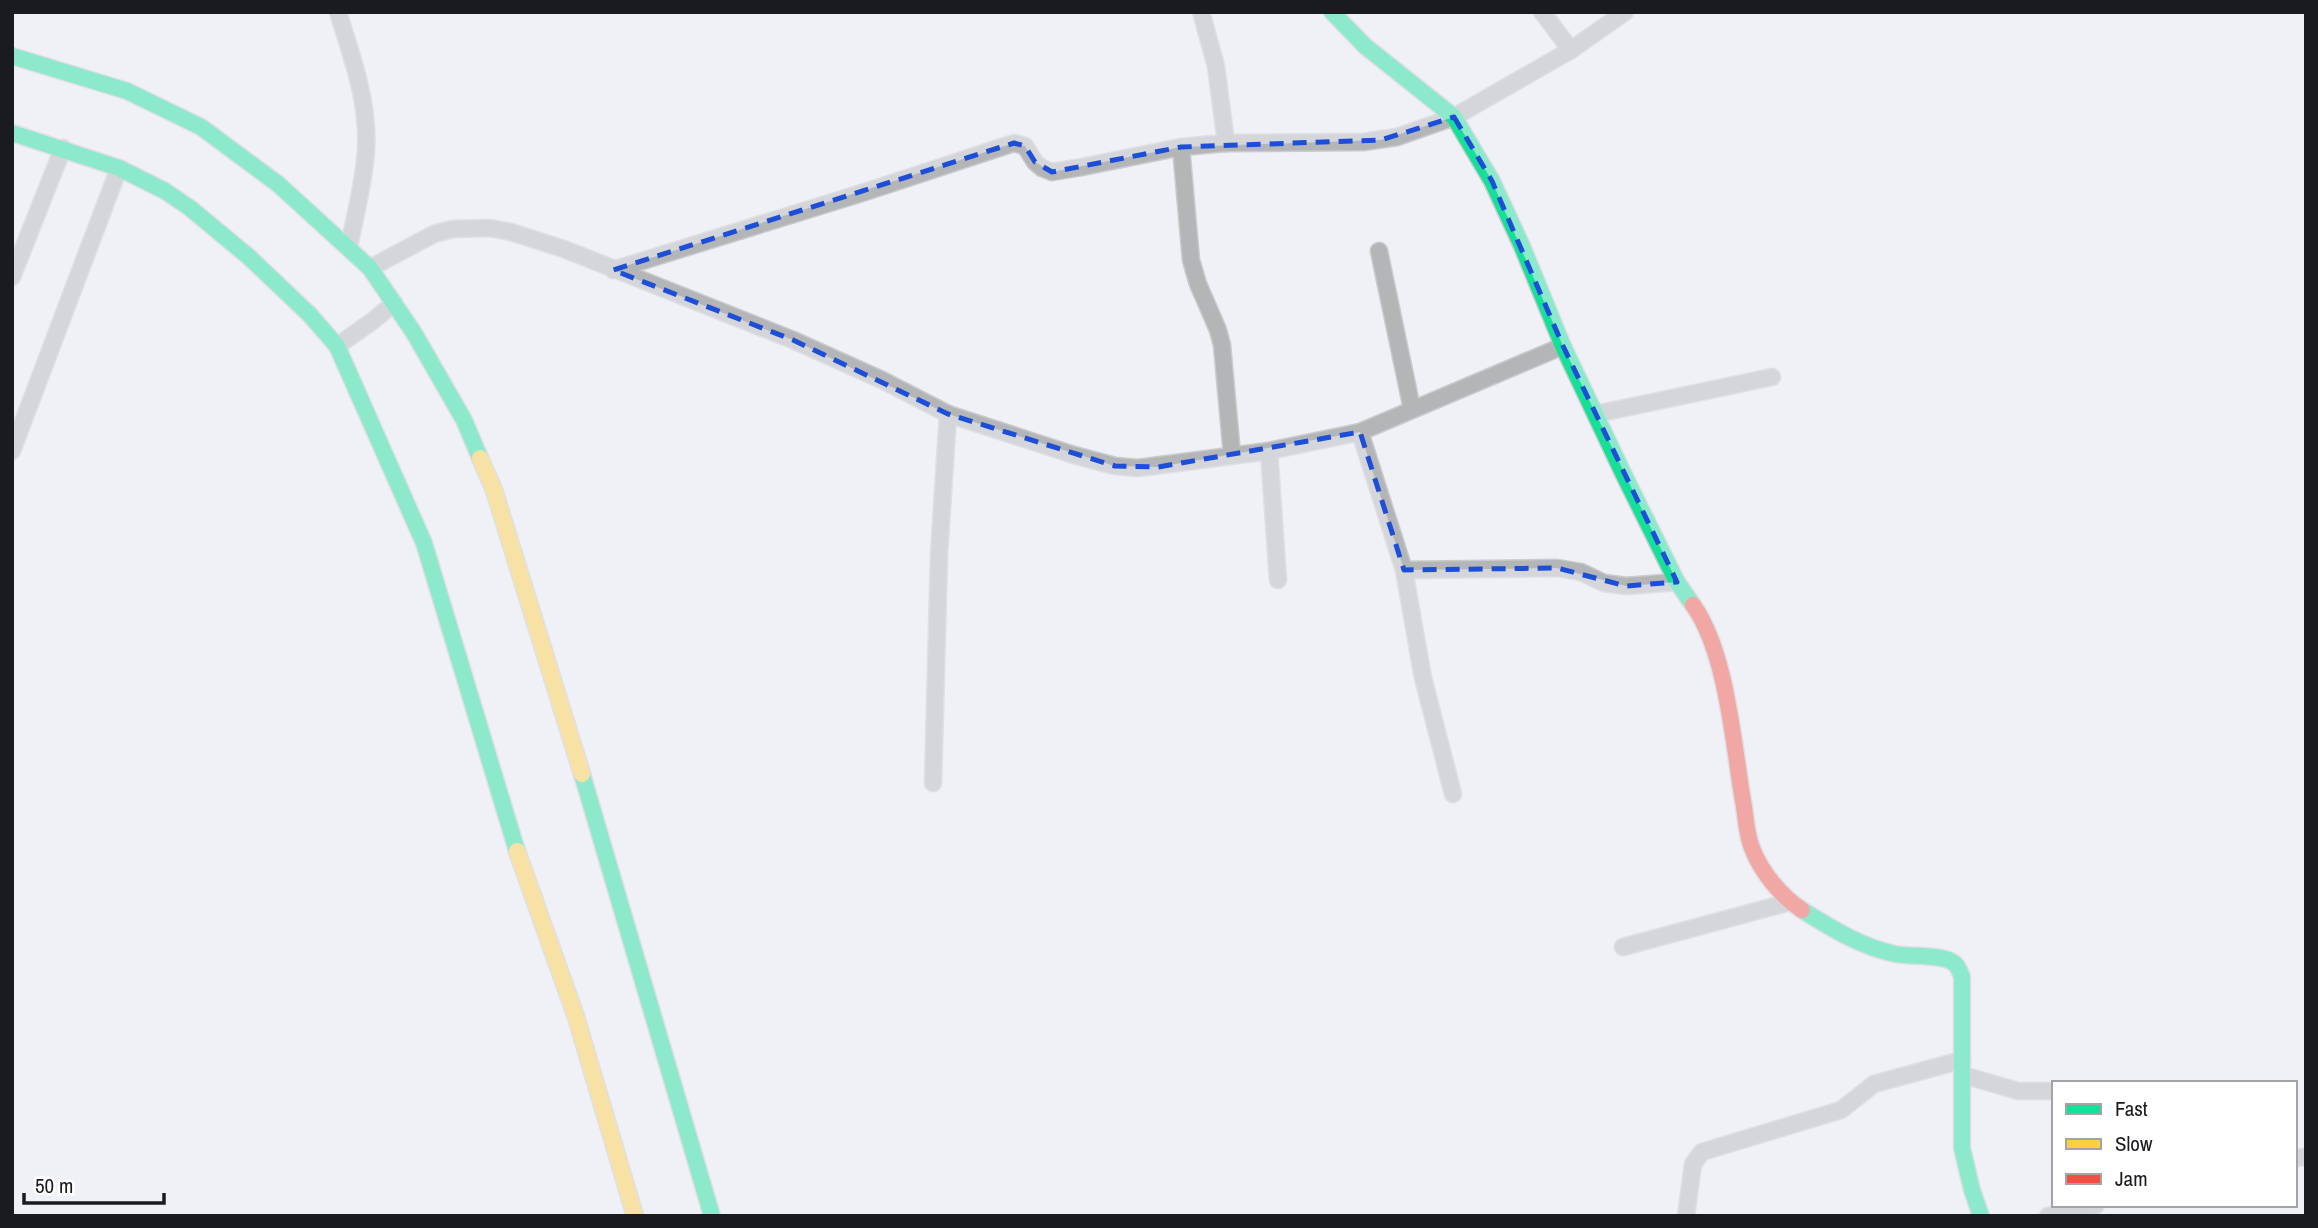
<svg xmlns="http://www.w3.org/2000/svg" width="2318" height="1228" font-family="'Archivo Narrow',sans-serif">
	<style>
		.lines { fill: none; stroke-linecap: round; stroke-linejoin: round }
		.street-casing { stroke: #cacbce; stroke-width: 19 }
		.fast-casing { stroke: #cacbce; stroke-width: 19 }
		.slow-casing { stroke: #cacbce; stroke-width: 19 }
		.jam-casing { stroke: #cacbce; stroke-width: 19 }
		.street { stroke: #b4b5b7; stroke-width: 16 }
		.fast { stroke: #16e098; stroke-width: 16 }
		.slow { stroke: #ffcf43; stroke-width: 16 }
		.jam { stroke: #f24e42; stroke-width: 16 }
		.marked { fill: none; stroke: #1d4ed8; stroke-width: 5; stroke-dasharray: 14 9; stroke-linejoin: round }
	</style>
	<rect width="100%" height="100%" fill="#f0f1f6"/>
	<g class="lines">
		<defs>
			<g id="street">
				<path d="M338,12C352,57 369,103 366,150C364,183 355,215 349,247"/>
				<polyline points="1201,12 1216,66 1226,143"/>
				<polyline points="1542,12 1571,50"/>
				<polyline points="1181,147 1191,260 1198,284 1218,330 1222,345 1232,455"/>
				<polyline points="1379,251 1412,409"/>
				<polyline points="370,268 434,234 452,229 490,228 511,232 564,249 793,340 882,380 948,414 1074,455 1115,466 1138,468 1269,451 1360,432 1563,346"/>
				<polyline points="613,270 865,192 1014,143 1025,146 1035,162 1042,168 1052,172 1082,167 1181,147 1226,143 1363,142 1397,137 1454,117 1571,50 1625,12"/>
				<polyline points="12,277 63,148"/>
				<polyline points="337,346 374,320 394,303"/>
				<polyline points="1596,414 1772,377"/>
				<polyline points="1360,432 1404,570 1423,678 1453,794"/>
				<polyline points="12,451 119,168"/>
				<polyline points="1269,451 1278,580"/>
				<polyline points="1404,570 1557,568 1581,572 1604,583 1626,586 1677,582"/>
				<polyline points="933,783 939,555 948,414"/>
				<polyline points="1623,947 1790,902"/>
				<polyline points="1963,1075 2018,1091 2054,1091"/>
				<polyline points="2295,1158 2306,1157"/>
				<polyline points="1686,1216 1693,1164 1702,1152 1841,1110 1874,1084 1962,1060"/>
				<polyline points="2048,1216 2096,1205"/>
			</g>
			<g id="fast">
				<polyline points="1332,12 1365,46 1454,117 1492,181 1522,246 1563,346 1624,475 1677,582 1693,605"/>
				<polyline points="12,56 127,91 201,127 278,184 370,268 414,333 464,420 480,458"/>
				<polyline points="12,133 119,168 165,191 190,208 249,257 310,315 337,346 424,543 517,851"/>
				<polyline points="582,774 712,1216"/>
				<path d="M1802,910C1831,928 1861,947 1895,954C1910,957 1943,954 1954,963C1958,966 1960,972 1962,977V1148L1972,1190L1981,1216"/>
			</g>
			<g id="slow">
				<polyline points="480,458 494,490 582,774"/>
				<polyline points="517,851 576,1017 635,1216"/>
			</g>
			<path id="jam" d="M1693,605C1727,653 1733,743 1743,801C1746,816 1746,834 1752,848C1761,872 1781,896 1802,910"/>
		</defs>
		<use href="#street" class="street-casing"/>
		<use href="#fast" class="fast-casing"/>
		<use href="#slow" class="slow-casing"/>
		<use href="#jam" class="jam-casing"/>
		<use href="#street" class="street"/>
		<use href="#fast" class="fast"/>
		<use href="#slow" class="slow"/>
		<use href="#jam" class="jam"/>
	</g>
	<path d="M0 0H2318V1228H0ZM1454,117L1492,181L1563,346L1677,582L1626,586L1557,568L1404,570L1360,432L1158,467L1115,466L948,414L793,340L613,270L1014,143L1025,146L1035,162L1052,172L1181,147L1381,140Z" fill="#f0f1f6" fill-opacity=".55" fill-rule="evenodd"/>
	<path class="marked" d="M1454,117L1492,181L1563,346L1677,582L1626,586L1557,568L1404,570L1360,432L1158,467L1115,466L948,414L793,340L613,270L1014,143L1025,146L1035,162L1052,172L1181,147L1381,140Z"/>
	<rect width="2318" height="1228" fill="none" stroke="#1a1b1f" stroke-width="28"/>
	<rect x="2052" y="1081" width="245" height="126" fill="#ffffff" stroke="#a3a4a5" stroke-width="2"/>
	<rect x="2066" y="1104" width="35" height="10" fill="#16e098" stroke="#a3a4a5" stroke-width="2"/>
	<text x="2115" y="1116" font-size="21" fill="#1a1b1f">Fast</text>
	<rect x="2066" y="1139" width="35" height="10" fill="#ffcf43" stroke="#a3a4a5" stroke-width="2"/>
	<text x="2115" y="1151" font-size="21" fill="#1a1b1f">Slow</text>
	<rect x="2066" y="1174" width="35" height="10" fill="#f24e42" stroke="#a3a4a5" stroke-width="2"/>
	<text x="2115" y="1186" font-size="21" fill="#1a1b1f">Jam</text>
	<path d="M24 1193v10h140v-10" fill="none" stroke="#1a1b1f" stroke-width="3.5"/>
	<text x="35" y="1193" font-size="21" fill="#1a1b1f" stroke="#ffffff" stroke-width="5" paint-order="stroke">50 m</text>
</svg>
